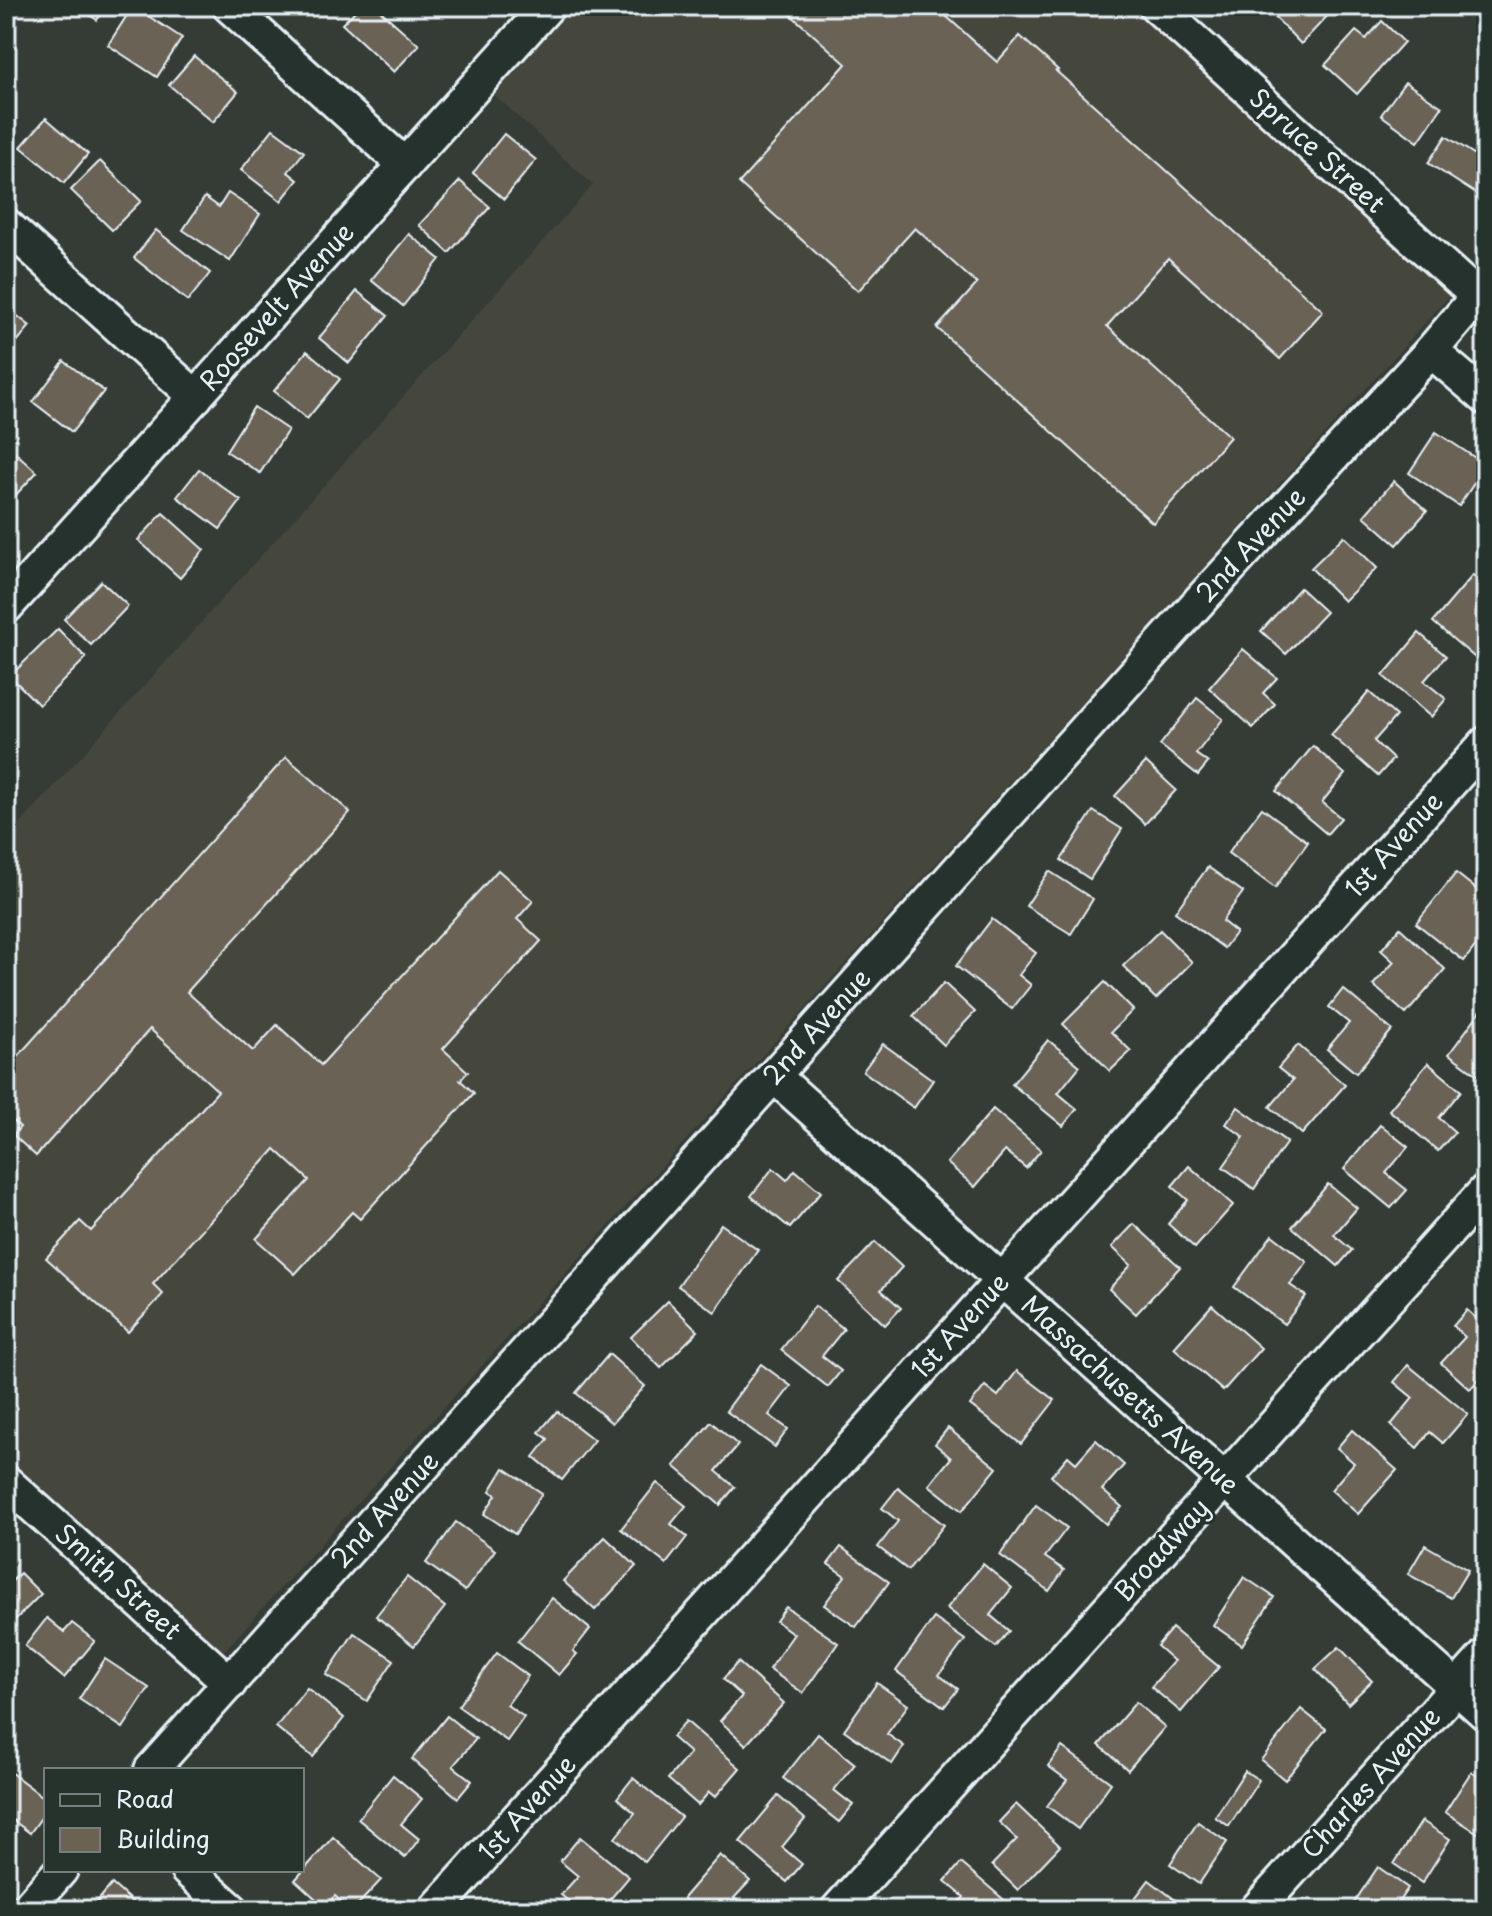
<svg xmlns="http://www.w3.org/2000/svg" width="1492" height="1916" font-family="'Playpen Sans',sans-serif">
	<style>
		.built { fill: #44473e }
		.building { fill: #6b6254; stroke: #e8f1f8; stroke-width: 2 }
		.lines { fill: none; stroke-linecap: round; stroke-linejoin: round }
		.minor-casing { stroke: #e8f1f8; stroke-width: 38 }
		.minor { stroke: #26332d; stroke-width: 32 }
		.labels { text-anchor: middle; stroke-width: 6; stroke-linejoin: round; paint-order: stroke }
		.street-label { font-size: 26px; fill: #e8f1f8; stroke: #26332d }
	</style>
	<rect width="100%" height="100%" fill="#343c35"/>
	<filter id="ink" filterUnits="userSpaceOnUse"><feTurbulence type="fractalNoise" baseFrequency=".0125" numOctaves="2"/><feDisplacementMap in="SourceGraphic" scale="16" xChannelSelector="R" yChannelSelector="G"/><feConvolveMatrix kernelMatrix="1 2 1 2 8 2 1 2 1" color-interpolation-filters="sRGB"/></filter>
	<g filter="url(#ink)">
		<polygon class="built" points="570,6 1135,6 1454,291 223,1652 6,1456 6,840 593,185 492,93"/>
		<g class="building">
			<polygon points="76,6 107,6 97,20"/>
			<polygon points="133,6 182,38 157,77 108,45"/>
			<polygon points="360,6 375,6 419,45 394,72 342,24"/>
			<polygon points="781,6 935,6 997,62 1020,36 1058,70 1056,71 1323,311 1280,359 1168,258 1107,326 1230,437 1153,523 937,328 977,284 915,228 858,291 739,183 846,64"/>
			<polygon points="1264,6 1324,6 1331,12 1301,44"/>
			<polygon points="1382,21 1404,42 1357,94 1325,65 1356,31 1366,39"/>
			<polygon points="194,56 238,92 213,122 169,85"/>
			<polygon points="1405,82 1442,107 1418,142 1381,115"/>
			<polygon points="46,118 88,154 64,183 21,147"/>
			<polygon points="273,129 304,152 288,172 298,180 281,201 241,170"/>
			<polygon points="504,134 536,160 504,199 473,173"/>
			<polygon points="1446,136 1486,162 1486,182 1478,195 1428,163"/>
			<polygon points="100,161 141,201 112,230 71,190"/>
			<polygon points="460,181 490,207 449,253 419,225"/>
			<polygon points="228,193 260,214 230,261 183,230 205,197 219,207"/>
			<polygon points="156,230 210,273 188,301 134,258"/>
			<polygon points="409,234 440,259 403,306 371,280"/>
			<polygon points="357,291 388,316 349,363 319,338"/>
			<polygon points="6,307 30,326 7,354 6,353"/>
			<polygon points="307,351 340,379 307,419 274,391"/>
			<polygon points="64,361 104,391 72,432 33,402"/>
			<polygon points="254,407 288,430 260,473 226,451"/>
			<polygon points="1436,432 1486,465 1459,506 1409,473"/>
			<polygon points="6,444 37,472 12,499 6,494"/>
			<polygon points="199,469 241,501 220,529 177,497"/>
			<polygon points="1394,481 1427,511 1397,545 1364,516"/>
			<polygon points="163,513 204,550 180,578 138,540"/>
			<polygon points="1344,536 1377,568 1344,601 1311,568"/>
			<polygon points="1473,575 1486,586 1486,615 1479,623 1486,629 1486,655 1480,662 1433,622"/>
			<polygon points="101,581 128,606 91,645 64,619"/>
			<polygon points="1300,588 1326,612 1286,654 1261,631"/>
			<polygon points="58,629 86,658 39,705 10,676"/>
			<polygon points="1419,633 1446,656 1424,681 1446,699 1431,717 1383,676"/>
			<polygon points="1243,649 1277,678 1263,693 1275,704 1253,728 1209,688"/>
			<polygon points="1369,692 1396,716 1374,741 1393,759 1378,776 1331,735"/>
			<polygon points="1197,698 1223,719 1196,754 1208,763 1198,775 1160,745"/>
			<polygon points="1313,746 1345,774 1322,802 1341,818 1327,834 1276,791"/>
			<polygon points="286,757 350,812 187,992 253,1051 277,1025 321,1065 498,870 533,901 517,919 541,941 443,1049 468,1072 460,1080 474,1093 360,1219 352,1212 295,1274 256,1239 309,1180 275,1149 153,1284 163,1294 128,1332 46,1258 80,1221 91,1231 218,1091 150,1029 36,1156 13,1135 20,1127 6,1114 6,1061 10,1065"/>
			<polygon points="1146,762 1176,790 1145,824 1115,796"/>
			<polygon points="1262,808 1308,842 1275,888 1228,853"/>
			<polygon points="1093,811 1122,829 1090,879 1061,860"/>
			<polygon points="1208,867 1243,892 1222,921 1236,932 1224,948 1175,912"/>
			<polygon points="1049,871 1093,899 1071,934 1026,906"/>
			<polygon points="1456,873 1486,897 1486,932 1464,961 1416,923"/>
			<polygon points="992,919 1036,953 1019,975 1031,985 1012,1009 956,966"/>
			<polygon points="1400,928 1445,969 1406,1014 1373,985 1394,962 1381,950"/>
			<polygon points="1160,930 1192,962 1156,999 1123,966"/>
			<polygon points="1105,982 1133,1010 1111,1032 1131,1051 1110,1071 1063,1024"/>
			<polygon points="944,983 975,1012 944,1045 913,1016"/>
			<polygon points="1343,989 1392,1030 1356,1073 1327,1049 1349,1023 1329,1007"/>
			<polygon points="1482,1009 1486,1012 1486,1081 1449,1054"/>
			<polygon points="1048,1040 1080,1066 1058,1093 1077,1109 1063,1126 1012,1084"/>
			<polygon points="883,1044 933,1080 914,1108 863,1071"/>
			<polygon points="1298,1045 1345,1085 1302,1134 1270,1107 1293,1080 1278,1068"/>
			<polygon points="1428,1063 1461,1091 1439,1118 1455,1132 1438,1151 1389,1110"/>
			<polygon points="1238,1107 1287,1142 1254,1189 1223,1167 1244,1137 1226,1124"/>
			<polygon points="993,1109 1041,1150 1026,1168 1005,1151 975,1187 947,1163"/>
			<polygon points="1380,1125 1408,1147 1386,1173 1407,1190 1391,1208 1344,1169"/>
			<polygon points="1189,1166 1233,1205 1195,1248 1168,1224 1188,1200 1172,1186"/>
			<polygon points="773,1168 787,1180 795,1170 821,1192 790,1228 751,1196"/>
			<polygon points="1328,1184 1357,1208 1334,1235 1352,1250 1338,1266 1292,1227"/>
			<polygon points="721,1224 758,1250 715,1312 678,1286"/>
			<polygon points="1134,1224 1180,1267 1136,1314 1109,1289 1131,1265 1112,1247"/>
			<polygon points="1272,1235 1307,1262 1290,1285 1306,1296 1284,1324 1234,1287"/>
			<polygon points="875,1242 902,1267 881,1290 901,1308 885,1325 838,1281"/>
			<polygon points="668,1301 698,1331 661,1368 631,1337"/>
			<polygon points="1212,1305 1261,1348 1223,1391 1174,1348"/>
			<polygon points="815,1306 844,1329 822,1356 841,1371 828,1387 781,1350"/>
			<polygon points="1467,1310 1486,1327 1486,1372 1470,1389 1441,1363 1465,1337 1453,1326"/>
			<polygon points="609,1354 645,1386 612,1423 576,1393"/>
			<polygon points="761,1364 791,1386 769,1415 788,1429 775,1447 726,1411"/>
			<polygon points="1408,1365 1468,1414 1443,1443 1430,1432 1417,1448 1391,1425 1413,1398 1394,1382"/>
			<polygon points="1017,1371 1055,1400 1021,1444 970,1405 985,1386 998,1396"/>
			<polygon points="557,1411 594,1440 562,1480 534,1457 548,1439 539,1432"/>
			<polygon points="711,1422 738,1445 716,1471 735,1487 720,1505 674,1466"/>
			<polygon points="948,1428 997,1468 962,1511 929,1485 951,1458 935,1444"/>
			<polygon points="1352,1430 1397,1470 1358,1514 1331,1490 1354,1463 1337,1448"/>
			<polygon points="1096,1440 1124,1465 1102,1490 1122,1507 1106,1524 1051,1476 1068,1456 1076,1463"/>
			<polygon points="504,1468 542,1493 515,1534 484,1514 496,1495 490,1491"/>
			<polygon points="657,1483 686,1506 671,1524 687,1537 666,1564 621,1529"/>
			<polygon points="898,1488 944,1525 908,1570 878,1547 898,1521 882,1508"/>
			<polygon points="1036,1505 1067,1528 1045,1557 1064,1570 1049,1591 1000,1555"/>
			<polygon points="456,1522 495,1550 465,1591 426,1563"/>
			<polygon points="605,1537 636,1566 595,1610 563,1581"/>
			<polygon points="1425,1545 1468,1570 1451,1598 1408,1574"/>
			<polygon points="841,1547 889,1582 856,1627 824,1605 845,1576 828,1564"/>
			<polygon points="983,1564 1012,1588 990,1615 1009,1631 996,1647 947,1608"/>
			<polygon points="20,1573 41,1594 6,1629 6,1581 9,1584"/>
			<polygon points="407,1577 445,1607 414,1646 376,1616"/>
			<polygon points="1244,1577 1274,1597 1242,1645 1213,1625"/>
			<polygon points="552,1598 590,1629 573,1651 577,1654 559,1675 518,1641"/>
			<polygon points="786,1607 838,1643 803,1693 769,1669 794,1634 776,1621"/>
			<polygon points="47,1618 64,1632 72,1623 95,1641 64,1678 25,1646"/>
			<polygon points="934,1618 965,1640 939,1675 958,1689 944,1707 896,1671"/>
			<polygon points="1172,1628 1219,1667 1181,1712 1151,1687 1174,1661 1157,1646"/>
			<polygon points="354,1633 394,1660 367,1701 326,1675"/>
			<polygon points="1339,1647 1372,1681 1348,1704 1315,1669"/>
			<polygon points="497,1653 528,1676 507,1705 524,1717 507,1741 458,1706"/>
			<polygon points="105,1659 149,1688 123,1728 79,1699"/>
			<polygon points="738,1662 784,1703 746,1745 720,1721 742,1696 723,1679"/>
			<polygon points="877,1683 908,1705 887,1734 904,1746 892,1764 844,1730"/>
			<polygon points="307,1688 344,1718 313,1757 276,1727"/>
			<polygon points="1136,1702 1165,1727 1128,1770 1099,1745"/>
			<polygon points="1301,1709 1326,1729 1285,1780 1261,1760"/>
			<polygon points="447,1716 476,1739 453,1766 472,1781 458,1798 412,1759"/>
			<polygon points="686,1721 740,1768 715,1797 709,1792 698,1805 668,1779 690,1753 672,1737"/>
			<polygon points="818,1734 855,1764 834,1790 853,1805 839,1822 783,1778"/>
			<polygon points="1062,1747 1111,1783 1078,1829 1047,1806 1067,1780 1048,1766"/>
			<polygon points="6,1769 46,1799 46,1811 30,1833 6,1815"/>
			<polygon points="1245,1771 1259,1780 1229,1826 1215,1817"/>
			<polygon points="1471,1772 1486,1781 1486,1834 1484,1837 1445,1812"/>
			<polygon points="393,1775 422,1799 401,1824 419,1839 405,1858 358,1819"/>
			<polygon points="633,1778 681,1817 645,1862 615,1838 635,1813 617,1798"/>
			<polygon points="778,1796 805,1819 782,1847 802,1864 787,1882 740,1842"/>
			<polygon points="1016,1804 1060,1846 1018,1890 992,1865 1017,1839 999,1822"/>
			<polygon points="1422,1821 1450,1839 1422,1883 1394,1864"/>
			<polygon points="1198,1822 1227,1842 1199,1884 1170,1864"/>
			<polygon points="333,1837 381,1880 353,1910 350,1910 335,1896 325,1907 295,1880"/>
			<polygon points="580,1837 629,1877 601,1910 579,1910 561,1895 578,1876 560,1861"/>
			<polygon points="720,1855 750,1881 734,1898 747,1910 696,1910 683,1898"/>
			<polygon points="961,1863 1009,1904 1004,1910 953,1910 964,1897 945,1881"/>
			<polygon points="1378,1867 1408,1888 1393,1910 1349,1910"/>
			<polygon points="1149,1880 1174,1899 1165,1910 1126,1910"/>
			<polygon points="112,1884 136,1905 131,1910 90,1910"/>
			<polygon points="531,1898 544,1910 520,1910"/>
		</g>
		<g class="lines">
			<defs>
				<g id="minor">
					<polyline points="229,6 405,165"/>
					<polyline points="1156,6 1477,296"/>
					<polyline points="6,225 196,397"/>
					<polyline points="1431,351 1486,398"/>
					<polyline points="6,607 548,6"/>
					<polyline points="774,1076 1486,1714"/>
					<polyline points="6,1482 230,1683"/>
					<polyline points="151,1770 1204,596 1431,351 1486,286"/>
					<polyline points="187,1870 232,1910"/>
					<polyline points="26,1910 61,1870"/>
					<polyline points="435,1910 1486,743"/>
					<polyline points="837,1910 1486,1190"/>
					<polyline points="1256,1910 1486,1655"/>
				</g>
			</defs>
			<use href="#minor" class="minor-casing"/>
			<use href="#minor" class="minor"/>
		</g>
	</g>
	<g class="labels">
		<g class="street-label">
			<text transform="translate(1317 151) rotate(42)" y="9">Spruce Street</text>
			<text transform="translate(277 307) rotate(-48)" y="9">Roosevelt Avenue</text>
			<text transform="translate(1251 545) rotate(-47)" y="9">2nd Avenue</text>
			<text transform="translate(1394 845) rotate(-48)" y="9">1st Avenue</text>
			<text transform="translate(817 1027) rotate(-48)" y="9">2nd Avenue</text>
			<text transform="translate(960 1326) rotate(-48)" y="9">1st Avenue</text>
			<text transform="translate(1130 1395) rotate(42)" y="9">Massachusetts Avenue</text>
			<text transform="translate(385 1510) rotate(-48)" y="9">2nd Avenue</text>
			<text transform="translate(1162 1550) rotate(-48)" y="9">Broadway</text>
			<text transform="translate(118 1582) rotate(42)" y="9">Smith Street</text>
			<text transform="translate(1371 1783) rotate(-48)" y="9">Charles Avenue</text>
			<text transform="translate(527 1808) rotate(-48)" y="9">1st Avenue</text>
		</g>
	</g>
	<rect width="1492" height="1916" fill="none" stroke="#26332d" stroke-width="32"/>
	<rect x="16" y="16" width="1460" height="1884" fill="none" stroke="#e8f1f8" stroke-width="3" filter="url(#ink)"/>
	<rect x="44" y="1768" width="260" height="104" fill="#26332d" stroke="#747f7e" stroke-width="2"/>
	<rect x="60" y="1794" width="40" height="12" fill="#26332d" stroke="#747f7e" stroke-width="2"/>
	<text x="116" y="1808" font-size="24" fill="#e8f1f8">Road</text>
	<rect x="60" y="1828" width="40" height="24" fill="#6b6254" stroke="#747f7e" stroke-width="2"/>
	<text x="116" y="1848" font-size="24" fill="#e8f1f8">Building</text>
</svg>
